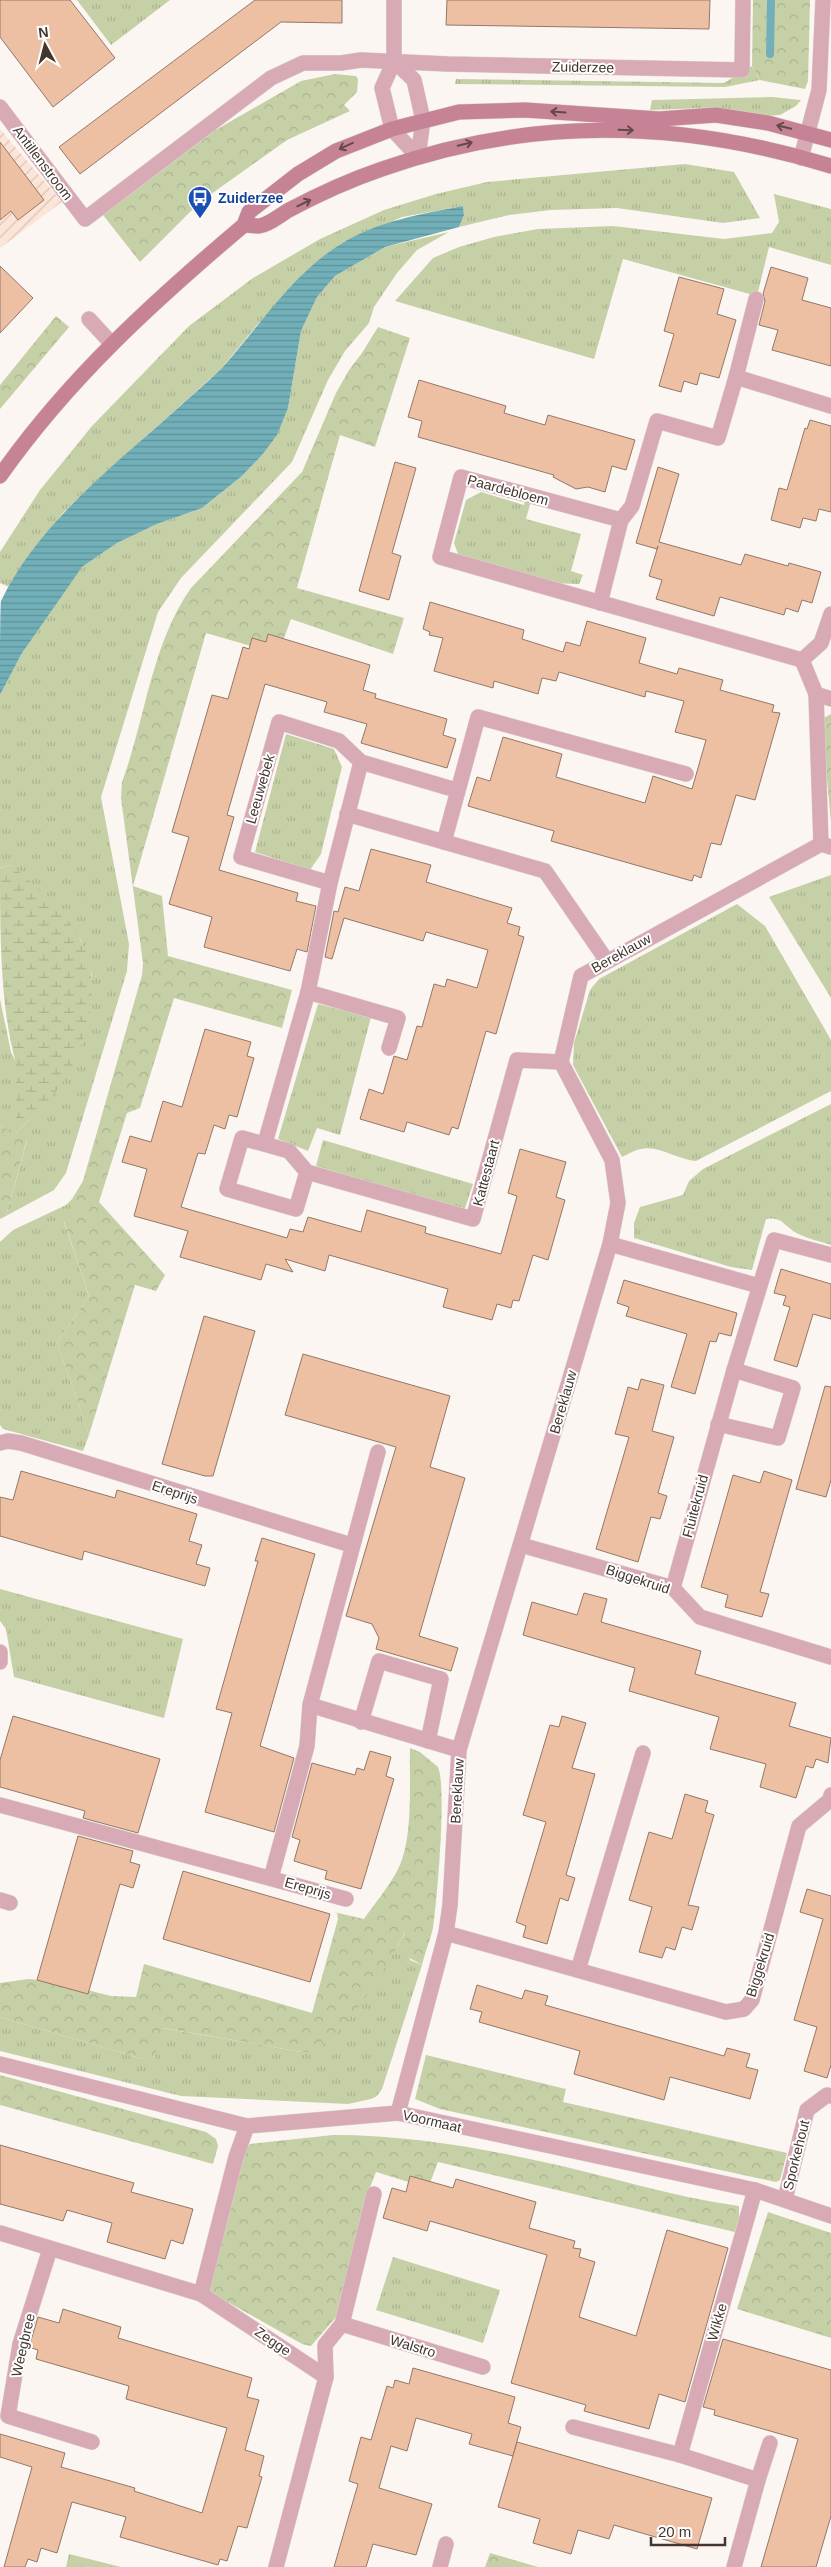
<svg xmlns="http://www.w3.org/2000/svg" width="831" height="2567" font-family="Arial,sans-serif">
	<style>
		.industrial { fill: url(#industrial-furrows) }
		.grass { fill: url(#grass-tufts) }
		.forest { fill: url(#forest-crowns) }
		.wetland { fill: url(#wetland-marsh) }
		.water { fill: url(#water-rules) }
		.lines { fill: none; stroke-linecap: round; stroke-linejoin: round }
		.stream { stroke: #72b0b9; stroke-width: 8 }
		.building { fill: #edbfa3; stroke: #937868 }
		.street-casing { stroke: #dbd3cf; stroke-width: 16 }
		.secondary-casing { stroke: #dbd3cf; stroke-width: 16 }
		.street { stroke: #d8aab5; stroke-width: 15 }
		.secondary { stroke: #c68395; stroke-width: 15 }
		.oneway { stroke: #634948 }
		.labels { text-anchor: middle; stroke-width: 4; stroke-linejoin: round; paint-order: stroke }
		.street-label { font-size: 14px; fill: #42362f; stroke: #fff }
		.transit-label { font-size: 14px; font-weight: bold; fill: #164399; stroke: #fff; text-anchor: start }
	</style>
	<defs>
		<pattern id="industrial-furrows" width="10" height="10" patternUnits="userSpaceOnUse" patternTransform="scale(1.25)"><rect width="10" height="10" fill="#fce5d7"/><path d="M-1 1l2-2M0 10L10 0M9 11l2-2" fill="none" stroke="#d9c5b9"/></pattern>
		<pattern id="grass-tufts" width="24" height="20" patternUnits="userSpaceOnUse" patternTransform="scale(1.25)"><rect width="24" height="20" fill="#c6d0a7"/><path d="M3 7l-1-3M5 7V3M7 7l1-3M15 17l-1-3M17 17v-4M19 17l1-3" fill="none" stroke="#abb390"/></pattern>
		<pattern id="forest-crowns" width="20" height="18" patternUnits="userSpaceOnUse" patternTransform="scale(1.25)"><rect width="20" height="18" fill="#c6d0a7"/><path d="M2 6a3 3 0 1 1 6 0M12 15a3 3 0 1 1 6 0" fill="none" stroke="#abb390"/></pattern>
		<pattern id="wetland-marsh" width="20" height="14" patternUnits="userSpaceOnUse" patternTransform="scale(1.25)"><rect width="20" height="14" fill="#c6d0a7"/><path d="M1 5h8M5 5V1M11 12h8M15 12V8" fill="none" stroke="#abb390"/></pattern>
		<pattern id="water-rules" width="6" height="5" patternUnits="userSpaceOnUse" patternTransform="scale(1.25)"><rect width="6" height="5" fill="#72b0b9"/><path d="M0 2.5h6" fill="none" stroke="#5f9097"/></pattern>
	</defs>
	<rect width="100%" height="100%" fill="#fcf6f2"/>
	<polygon class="industrial" points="0,129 62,202 0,248"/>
	<g class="grass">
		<polygon points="77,0 170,0 111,45"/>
		<polygon points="752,66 760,80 725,87 455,84 456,79 724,83"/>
		<polygon points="772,97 801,100 796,106 780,115 764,116 708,108 650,110 652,100"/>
		<polygon points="685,164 734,172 760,218 723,223 617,208 551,210 509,215 459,227 464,215 463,206 402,217 341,244 258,324 220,370 97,480 63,513 26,561 9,587 0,583 0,552 40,490 92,426 189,326 253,278 320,239 384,210 436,194 487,182"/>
		<polygon points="774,194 831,209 831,265 769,247 757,296 623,259 594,359 395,301 433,258 459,247 494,237 538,229 613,226 724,239 772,233 779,222"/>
		<polygon points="449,232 417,250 397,273 374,307 369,323 345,351 328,380 292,462 181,578 158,612 101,797 129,944 127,971 66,1173 54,1190 6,1216 27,1140 0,1126 0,999 11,1052 16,1062 16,1133 43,1106 62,1082 81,1045 91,1006 92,975 81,940 10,865 0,868 0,695 22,653 46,615 82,567 117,543 157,524 202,508 242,476 262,455 288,408 301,331 317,297 335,276 385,247"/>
		<polygon points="481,492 524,505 525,499 531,501 526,519 581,534 571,571 583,575 579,584 547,583 458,554 454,543 466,500"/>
		<polygon points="286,734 334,749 342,767 321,854 310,870 255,852"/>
		<polygon points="831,875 831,998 769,897"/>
		<path d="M737,904L765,926L831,1040V1091L696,1161C678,1160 658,1145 641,1149C635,1150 628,1154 622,1157L573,1065L574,1043L590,990L599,979Z"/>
		<polygon points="318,1004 371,1017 340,1135 317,1128 308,1151 278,1139"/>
		<path d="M831,1104V1245C819,1241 804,1238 793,1231C782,1223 781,1217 766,1219L752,1270L731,1267L634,1238V1223L640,1207L683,1195L689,1181L703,1169Z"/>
		<polygon points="323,1140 473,1184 464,1211 316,1166"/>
		<polygon points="72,1199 80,1206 64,1222 89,1296 57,1342 89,1435 83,1451 3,1429 0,1425 0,1242 13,1230 66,1205"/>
		<polygon points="0,1589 183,1639 164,1718 14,1677 6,1629 0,1621"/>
		<polygon points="406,1931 410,1960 422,1965 382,2089 377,2096 371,2099 348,2104 181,2096 0,2051 0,2017 143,2059 154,2059 162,2028 302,2052 397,1947"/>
		<polygon points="393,2257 500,2290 483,2343 376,2310"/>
		<polygon points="69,2554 121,2567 66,2567"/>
	</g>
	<g class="forest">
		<polygon points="753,0 810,0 808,81 805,89 760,80 752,66"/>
		<polygon points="335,74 356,76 358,79 357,92 344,105 350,111 287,140 200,202 140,262 103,215 214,131 301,81"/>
		<polygon points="56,316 69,327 0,409 0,385"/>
		<path d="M378,327L410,338L375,447L340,435L297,588L404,618L393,654L291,619L278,654L206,633L133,886L162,896L168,956L292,990L282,1028L174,998L140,1108L127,1113L99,1202L165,1275L156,1291L135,1285L89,1435L57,1342L89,1296L64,1221L79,1206L72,1199L83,1181L142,975L143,963L121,798L122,782C146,717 151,645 191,588L302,472L336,393L349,370L362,353Z"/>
		<polygon points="831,714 831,822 822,725 824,718"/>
		<polygon points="0,1126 27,1139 6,1216 0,1219"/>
		<path d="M410,1748L420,1752L438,1767C447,1788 437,1901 433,1928C430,1940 425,1953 422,1965L406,1956L405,1932C387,1967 350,2029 317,2049C313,2052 307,2052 302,2052L163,2028L154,2059H143L0,2017V1983L28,1979L52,1981L111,1996L136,1997L144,1964L312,2013L338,1919L337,1913L334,1912L364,1919C375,1903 388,1888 397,1871C414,1840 409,1783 410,1748Z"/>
		<polygon points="426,2055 566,2089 563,2102 787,2153 780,2180 776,2182 440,2109 415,2099"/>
		<polygon points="0,2075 206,2132 216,2139 218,2146 213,2164 0,2105"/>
		<path d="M333,2135C403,2135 471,2146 539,2161C606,2175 672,2197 739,2206V2217L735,2232L438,2162L428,2188L376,2172L367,2195L337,2316L311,2346L302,2344L203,2288L245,2150L250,2144Z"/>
		<polygon points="768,2212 831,2233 831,2338 737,2309"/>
		<polygon points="490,2553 538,2567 485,2567"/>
	</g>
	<path class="wetland" d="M10,865C37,886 63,908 80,939C105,982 88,1044 62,1083C49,1102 32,1117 16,1133V1063C0,1009 0,926 0,868Z"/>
	<path class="water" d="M463,206L464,215L459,227L385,247L335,276L317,297L301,331L288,408L277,435L262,455L242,476L202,508L157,524L117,543L82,567L22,653L0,695C0,679 0,610 1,601C39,522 116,464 179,407C193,394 208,382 221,369C259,327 292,274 341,244C378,221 421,214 463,206Z"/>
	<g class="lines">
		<polyline class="stream" points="770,54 771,0"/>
	</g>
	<g class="building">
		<polygon points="0,0 70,0 115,58 53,107 0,37"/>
		<polygon points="255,0 342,0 342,23 281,22 80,174 59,147"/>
		<polygon points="447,0 710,0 709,29 446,25"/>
		<polygon points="0,142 44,200 18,220 11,211 0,220"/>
		<polygon points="0,266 33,298 0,333"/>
		<polygon points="771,267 808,278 802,300 831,308 831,366 772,350 778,330 759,325 765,301 763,294"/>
		<polygon points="679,277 724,289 717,314 736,320 719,378 700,373 697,385 684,381 681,392 659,386 674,334 664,331"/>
		<polygon points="419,380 506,406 504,413 545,425 548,415 635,440 626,470 612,466 605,492 588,487 576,489 553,477 554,475 418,437 422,421 408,417"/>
		<polygon points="810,420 831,426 831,512 819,509 816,521 803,518 800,528 771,520 779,488 787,490 805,428 807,429"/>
		<polygon points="395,462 416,468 392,553 401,556 389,600 359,591"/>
		<polygon points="658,467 679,474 659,542 741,565 745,554 788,566 789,563 821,572 812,603 802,600 798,612 786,608 784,615 720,597 714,616 656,599 662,580 649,576 658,546 657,549 636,543"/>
		<polygon points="430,602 524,630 522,639 563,652 566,642 580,646 587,621 646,638 639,663 677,674 679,668 723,680 720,690 774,705 772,712 780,713 755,800 736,795 721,845 711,843 701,878 694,875 692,881 551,841 554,831 468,806 477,777 490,781 503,737 562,754 556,777 645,803 653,776 692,789 706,740 675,732 684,701 646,691 645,697 559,672 556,681 542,678 538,694 494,681 493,688 434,671 443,638 429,635 430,632 423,629"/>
		<polygon points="268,634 370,665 363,690 376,694 375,698 447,719 443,735 456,739 447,768 426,762 361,743 367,724 324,712 327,702 265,684 227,815 234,817 219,870 298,893 296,901 316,906 307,952 297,949 290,971 204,947 212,917 169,904 189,837 172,832 212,695 228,699 243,647 249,649 252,638 266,642"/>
		<polygon points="371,849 431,865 426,882 512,908 507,923 520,927 518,935 524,937 496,1034 486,1031 458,1129 452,1127 449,1135 407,1122 404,1132 360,1119 369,1089 383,1094 394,1056 407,1060 417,1026 422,1027 434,984 445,987 447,979 477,988 488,950 426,932 423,941 344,918 332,959 325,957 334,911 338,912 345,887 359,891"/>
		<polygon points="205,1029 251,1042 247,1056 254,1058 237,1117 229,1115 225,1129 214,1125 205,1154 198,1153 181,1207 287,1238 290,1229 303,1232 308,1217 361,1232 367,1210 426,1227 425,1233 501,1254 517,1196 508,1193 520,1149 566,1162 556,1197 565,1200 548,1260 533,1255 519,1301 513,1300 511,1308 497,1304 492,1320 443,1307 448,1289 329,1255 325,1271 285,1259 293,1272 266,1264 261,1280 180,1257 188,1231 134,1216 147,1169 122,1162 130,1136 151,1142 163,1101 182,1107"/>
		<polygon points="781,1269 831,1284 831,1319 813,1314 797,1367 774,1360 790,1307 783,1305 786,1296 774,1293"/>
		<polygon points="624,1280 737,1313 731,1336 719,1333 716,1342 710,1341 695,1394 671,1387 687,1334 626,1316 629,1307 617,1303"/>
		<polygon points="204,1316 255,1331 213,1476 205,1476 162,1464"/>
		<polygon points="303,1354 450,1396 430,1467 465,1478 419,1636 458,1648 451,1671 376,1649 379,1638 372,1624 346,1616 396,1447 285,1415"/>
		<polygon points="641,1379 664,1385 652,1431 674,1437 658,1493 667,1496 660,1519 651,1517 638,1562 596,1549 629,1437 615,1434 628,1387 638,1390"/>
		<polygon points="825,1386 831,1387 831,1480 826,1497 796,1489"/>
		<polygon points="21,1471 115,1498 117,1490 197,1514 189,1541 202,1545 196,1564 210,1568 205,1586 84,1551 82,1560 0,1536 0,1497 13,1500"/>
		<polygon points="764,1471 792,1480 760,1592 769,1594 762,1617 725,1607 728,1595 701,1587 733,1475 760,1483"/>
		<polygon points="262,1538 315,1554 260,1746 294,1758 274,1832 205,1812 232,1713 216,1709 258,1561 255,1561"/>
		<polygon points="584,1593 607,1599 601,1622 701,1651 695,1674 796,1703 789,1726 831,1738 828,1763 816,1759 813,1768 806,1766 796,1798 760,1787 766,1764 710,1749 719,1717 629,1691 635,1668 523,1635 532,1602 577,1615"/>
		<polygon points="13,1716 160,1759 138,1833 83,1818 85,1811 0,1787 0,1760"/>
		<polygon points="562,1716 586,1723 572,1768 595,1774 566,1875 575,1878 568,1901 560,1898 547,1944 523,1937 526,1926 516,1922 546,1822 523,1815 550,1725 559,1727"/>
		<polygon points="370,1751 391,1757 386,1776 394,1779 361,1889 325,1879 327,1871 294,1861 300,1840 292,1837 312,1763 355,1775 357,1768 364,1770"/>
		<polygon points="685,1794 708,1801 705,1812 714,1815 688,1905 699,1907 692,1930 682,1927 675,1950 666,1947 662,1958 639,1952 652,1907 629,1900 649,1832 672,1839"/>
		<polygon points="78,1836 133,1851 130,1862 140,1865 133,1888 120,1884 88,1994 37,1980"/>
		<polygon points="183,1871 330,1914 310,1982 163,1939"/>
		<polygon points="807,1889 831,1896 831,2065 827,2078 804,2071 817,2027 794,2020 823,1919 800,1912"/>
		<polygon points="477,1985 522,1999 525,1990 548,1996 545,2005 724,2056 727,2048 750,2054 746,2067 758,2070 750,2099 670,2077 664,2100 574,2074 580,2051 479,2022 482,2012 470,2009"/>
		<polygon points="0,2145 134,2183 131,2192 193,2209 183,2244 171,2240 165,2259 107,2242 112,2223 67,2210 63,2221 0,2204"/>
		<polygon points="410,2176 453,2188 456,2179 536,2202 529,2228 575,2241 573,2248 581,2249 579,2257 595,2262 579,2317 636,2336 667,2230 728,2248 685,2402 659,2394 649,2429 584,2411 586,2405 511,2383 547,2255 430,2221 427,2231 383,2218 392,2188 406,2192"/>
		<polygon points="63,2309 121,2327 118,2338 252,2378 247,2397 259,2400 245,2450 264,2456 259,2476 262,2477 247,2528 238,2526 227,2561 220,2559 218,2565 120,2537 126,2517 72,2502 57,2553 41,2548 37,2562 28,2559 25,2567 4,2567 32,2467 0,2457 0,2434 65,2453 61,2467 135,2488 134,2491 202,2513 227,2428 126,2399 129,2386 36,2359 38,2350 29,2347 38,2317 59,2323"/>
		<polygon points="723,2339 831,2370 831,2516 816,2567 761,2567 798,2439 714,2415 715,2410 703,2407"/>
		<polygon points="413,2368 515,2397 508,2423 521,2427 513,2456 469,2444 472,2434 416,2418 407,2451 391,2446 379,2488 432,2504 416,2555 373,2544 366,2567 334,2567 358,2484 349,2481 361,2437 371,2440 387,2386 393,2388 395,2380 409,2384"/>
		<polygon points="517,2442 712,2498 697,2549 614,2525 609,2539 578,2530 571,2554 533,2543 540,2519 498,2507"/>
	</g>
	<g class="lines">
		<defs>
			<g id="street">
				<polyline points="394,0 394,61 382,88 392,129 418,157"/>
				<polyline points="394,61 414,80 423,120 418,157"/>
				<polyline points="0,107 85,219 271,78 303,63 341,63 361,60 448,64 742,70 743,0"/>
				<polyline points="801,158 819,90 823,0"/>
				<polyline points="89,319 111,343"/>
				<polyline points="736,377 756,299"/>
				<polyline points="621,520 461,477 440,557 802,660"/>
				<polyline points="600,603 621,520 632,506 657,421 718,438 736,377 831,406"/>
				<polyline points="816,694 831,699"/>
				<polyline points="347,814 545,871 607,961"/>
				<polyline points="444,842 478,717 686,774"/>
				<polyline points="821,844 816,694 802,660 821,643 831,614"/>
				<polyline points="330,883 241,857 279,722 339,741 361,762 456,790"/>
				<polyline points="308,992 330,883 361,762"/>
				<polyline points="265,1143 308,992 398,1018 389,1048"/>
				<polyline points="307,1172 296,1209 227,1189 242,1138 289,1151 307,1172 473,1219 517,1060 561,1062"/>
				<polyline points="610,1244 759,1286"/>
				<polyline points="718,1424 778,1438 793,1388 734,1370"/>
				<polyline points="0,1443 8,1441 21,1443 351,1545"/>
				<polyline points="521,1545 673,1588 700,1617 831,1657"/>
				<polyline points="673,1588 734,1370 774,1240 831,1255"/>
				<polyline points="0,1652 0,1662"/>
				<polyline points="310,1705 459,1750"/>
				<polyline points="361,1722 379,1661 441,1679 428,1741"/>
				<polyline points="0,1805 346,1899"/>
				<polyline points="271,1878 307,1746 310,1705 378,1452"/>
				<polyline points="0,1900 10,1903"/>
				<polyline points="446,1933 726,2012 744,2009 752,2000 799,1826 830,1800 831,1795"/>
				<polyline points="578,1970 643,1753"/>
				<polyline points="0,2064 247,2126 398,2113 755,2190 831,2216"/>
				<polyline points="398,2113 446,1933 450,1905 459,1750 610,1244 618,1203 612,1160 561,1062 581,976 821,844 831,847"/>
				<polyline points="785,2199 807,2110 827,2095 831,2096"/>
				<polyline points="0,2233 201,2294 326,2377"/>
				<polyline points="50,2249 20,2344 8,2416 92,2442"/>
				<polyline points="201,2294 236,2157 247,2126"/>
				<polyline points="342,2324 483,2367"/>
				<polyline points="573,2427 680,2455 758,2480 734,2567"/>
				<polyline points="680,2455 755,2190"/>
				<polyline points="758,2480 770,2443"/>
				<polyline points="276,2567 326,2377 325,2345 342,2324 374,2194"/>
				<polyline points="440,2567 446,2544"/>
			</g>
			<g id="secondary">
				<path d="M244,225C249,225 254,226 259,226C269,225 280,215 289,210C319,194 350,180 382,169C532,116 680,120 831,166"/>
				<path d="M0,476C68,379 154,301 244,225L249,212L298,174L336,151L392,129L459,112L525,110L659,119L716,115L768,123L831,140"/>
			</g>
		</defs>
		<use href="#street" class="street-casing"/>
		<use href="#secondary" class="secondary-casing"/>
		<use href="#street" class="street"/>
		<use href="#secondary" class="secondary"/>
	</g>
	<defs><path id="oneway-shaft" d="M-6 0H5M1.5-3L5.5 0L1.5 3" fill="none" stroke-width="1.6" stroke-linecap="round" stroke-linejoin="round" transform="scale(1.25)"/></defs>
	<g class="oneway">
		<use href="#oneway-shaft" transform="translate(558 112) rotate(-176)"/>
		<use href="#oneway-shaft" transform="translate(784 127) rotate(-166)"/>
		<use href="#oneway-shaft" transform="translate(626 130) rotate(2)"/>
		<use href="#oneway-shaft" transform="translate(465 144) rotate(-13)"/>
		<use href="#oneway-shaft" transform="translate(346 146) rotate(155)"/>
		<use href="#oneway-shaft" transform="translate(304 203) rotate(-26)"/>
	</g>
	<defs>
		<symbol id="bus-pin" viewBox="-11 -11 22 30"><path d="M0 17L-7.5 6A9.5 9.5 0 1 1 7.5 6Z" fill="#1a4fb4" stroke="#fff"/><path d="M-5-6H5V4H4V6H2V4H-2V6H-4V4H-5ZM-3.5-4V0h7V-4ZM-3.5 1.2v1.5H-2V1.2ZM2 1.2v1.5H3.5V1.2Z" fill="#fff"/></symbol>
	</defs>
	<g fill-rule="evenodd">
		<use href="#bus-pin" x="186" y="184" width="28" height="38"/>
	</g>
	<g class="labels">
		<g class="street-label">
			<text transform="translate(583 67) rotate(1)" y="5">Zuiderzee</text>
			<text transform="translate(43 163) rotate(53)" y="5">Antillenstroom</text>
			<text transform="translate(508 490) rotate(15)" y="5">Paardebloem</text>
			<text transform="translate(260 789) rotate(-74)" y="5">Leeuwebek</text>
			<text transform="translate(621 953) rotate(-29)" y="5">Bereklauw</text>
			<text transform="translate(486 1173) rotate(-75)" y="5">Kattestaart</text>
			<text transform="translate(563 1402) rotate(-74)" y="5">Bereklauw</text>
			<text transform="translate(175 1492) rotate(18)" y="5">Ereprijs</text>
			<text transform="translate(695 1506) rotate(-75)" y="5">Fluitekruid</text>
			<text transform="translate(638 1579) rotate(18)" y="5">Biggekruid</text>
			<text transform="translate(457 1791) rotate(-87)" y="5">Bereklauw</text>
			<text transform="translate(308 1888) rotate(16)" y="5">Ereprijs</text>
			<text transform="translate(760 1965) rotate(-73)" y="5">Biggekruid</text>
			<text transform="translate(432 2121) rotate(13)" y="5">Voormaat</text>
			<text transform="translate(796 2155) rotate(-76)" y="5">Sporkehout</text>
			<text transform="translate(717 2322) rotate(-74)" y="5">Wikke</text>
			<text transform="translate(273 2341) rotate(34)" y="5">Zegge</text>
			<text transform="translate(23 2345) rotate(-77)" y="5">Weegbree</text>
			<text transform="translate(413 2346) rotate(17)" y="5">Walstro</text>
		</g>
		<g class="transit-label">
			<text x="218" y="203">Zuiderzee</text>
		</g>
	</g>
	<g transform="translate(45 45) rotate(353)" stroke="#ffffff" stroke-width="4" paint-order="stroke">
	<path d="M0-4L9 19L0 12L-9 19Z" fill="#42362f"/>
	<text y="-8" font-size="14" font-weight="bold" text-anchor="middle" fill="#42362f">N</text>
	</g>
	<path d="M651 2537v8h74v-8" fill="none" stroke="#42362f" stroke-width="2.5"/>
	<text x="658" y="2537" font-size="15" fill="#42362f" stroke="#ffffff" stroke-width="4" paint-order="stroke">20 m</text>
</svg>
